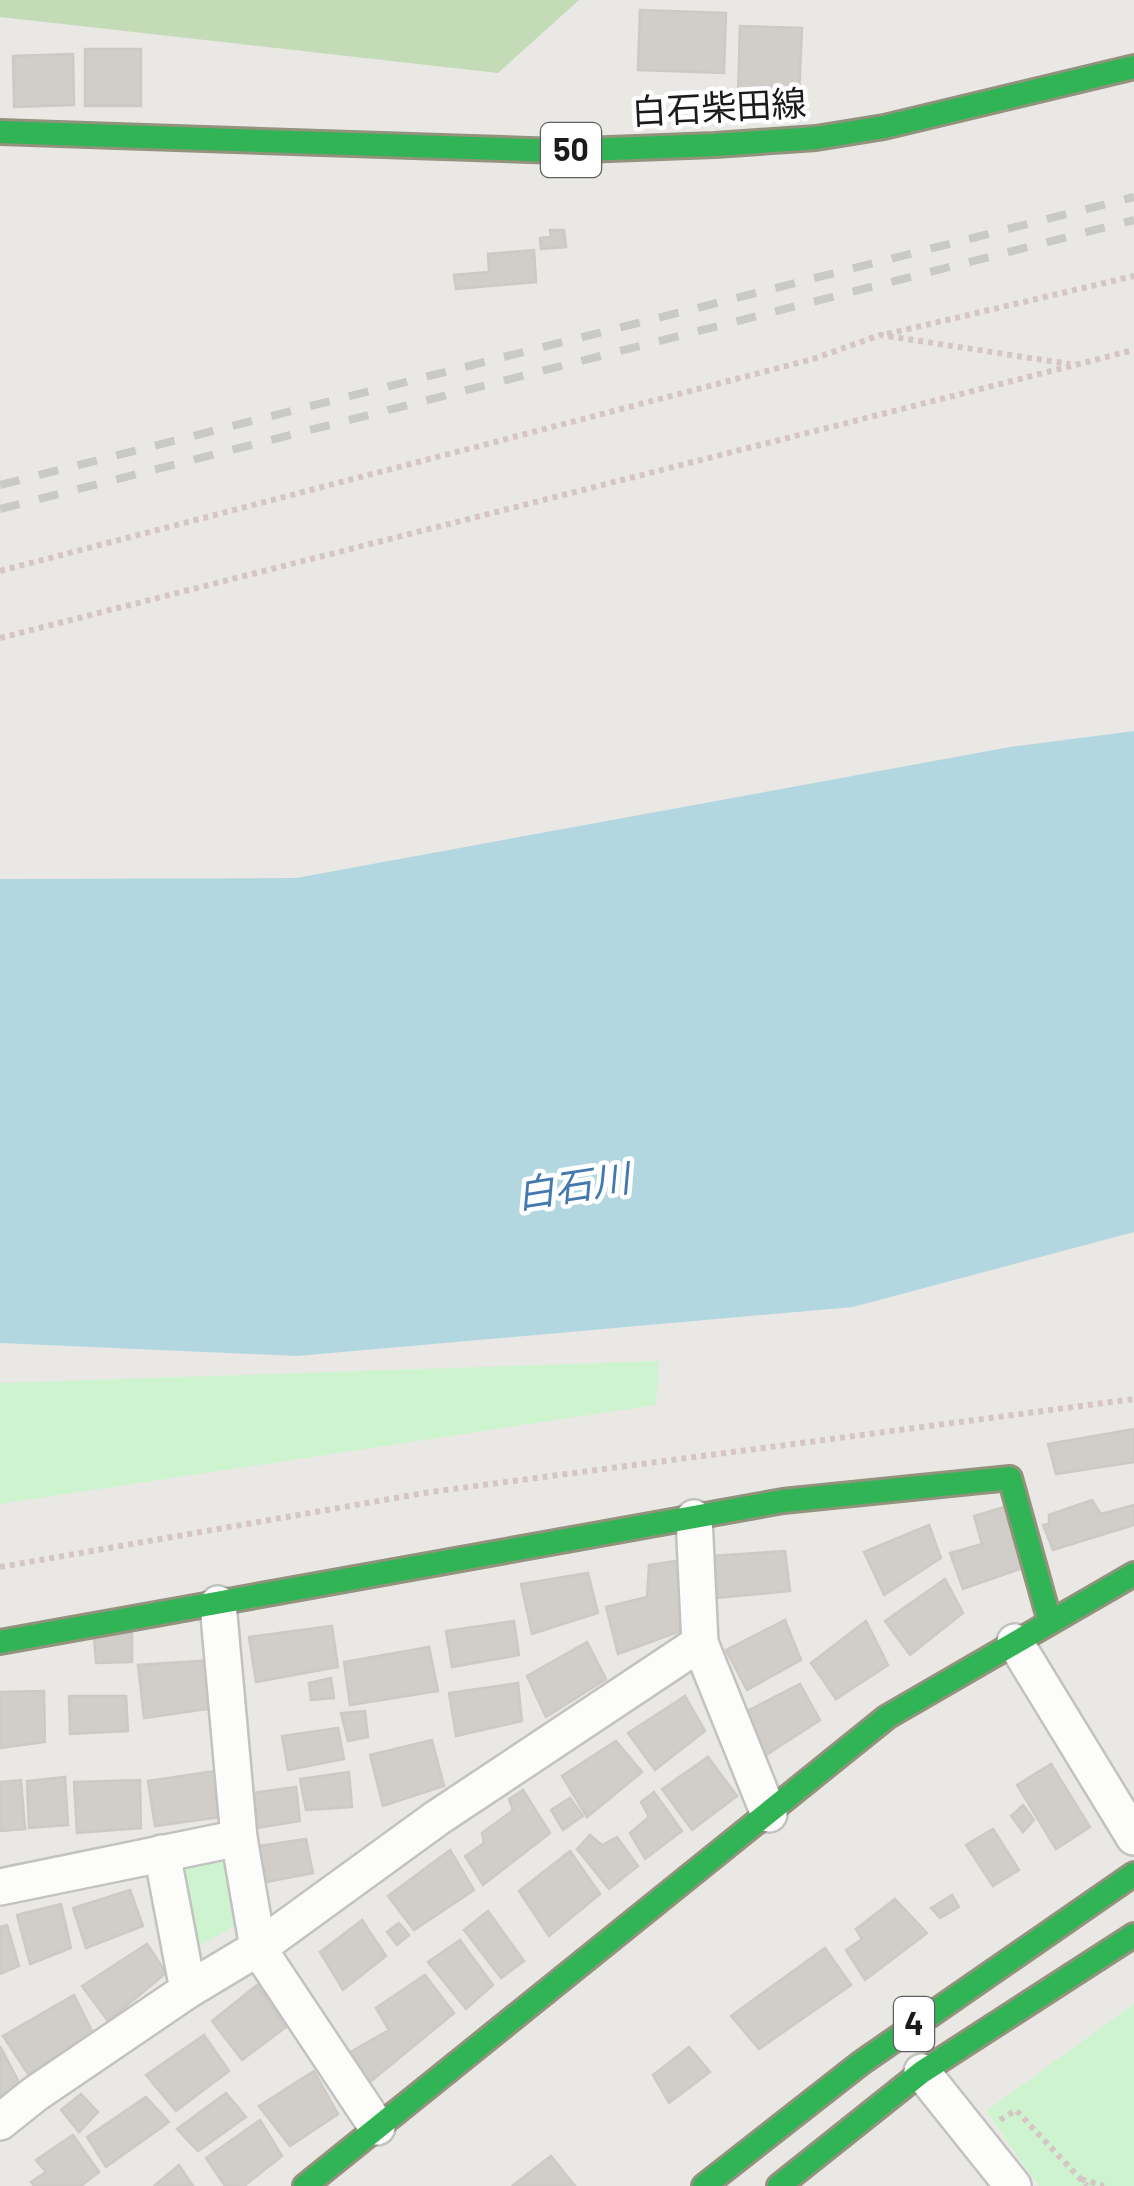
<svg xmlns="http://www.w3.org/2000/svg" width="1134" height="2186" font-family="Barlow,'Noto Sans JP',sans-serif">
	<style>
		.forest { fill: #c3dbb6 }
		.park { fill: #cef4cf }
		.water { fill: #b3d7e0 }
		.building { fill: #d1ceca; stroke: #cdc9c5; stroke-width: 2.5 }
		.lines { fill: none; stroke-linecap: round; stroke-linejoin: round }
		.street-casing { stroke: #c2c2c0; stroke-width: 40 }
		.fast-casing { stroke: #92937c; stroke-width: 28 }
		.path { stroke: #d6c6c3; stroke-width: 6; stroke-dasharray: 5 5; stroke-linecap: butt }
		.street { stroke: #fcfcfb; stroke-width: 35 }
		.fast { stroke: #30b455; stroke-width: 22 }
		.rail { stroke: #c9c9c8; stroke-width: 8; stroke-dasharray: 20 20; stroke-linecap: butt }
		.labels { text-anchor: middle; stroke-width: 9; stroke-linejoin: round; paint-order: stroke }
		.shield { fill: #fff; stroke: #5f5f5f; stroke-width: 2.5 }
		.shield-label { font-size: 32px; font-weight: bold; fill: #1b1b1b }
		.street-label { font-size: 35px; fill: #1b1b1b; stroke: #fff }
		.water-label { font-size: 38px; font-style: italic; fill: #4279b0; stroke: #fff }
	</style>
	<rect width="100%" height="100%" fill="#eae8e4"/>
	<polygon class="forest" points="0,0 579,0 498,73 0,17"/>
	<g class="park">
		<polygon points="659,1361 656,1405 0,1504 0,1383"/>
		<polygon points="224,1851 241,1922 192,1950 170,1861"/>
		<polygon points="1134,2004 1134,2186 1039,2186 986,2111"/>
	</g>
	<polygon class="water" points="1134,731 1134,1232 853,1307 297,1356 0,1343 0,879 296,878 1010,747"/>
	<g class="building">
		<polygon points="640,10 726,13 724,73 638,70"/>
		<polygon points="740,26 802,28 799,96 738,93"/>
		<rect x="85" y="49" width="56" height="57"/>
		<polygon points="73,54 74,105 14,107 13,56"/>
		<polygon points="550,230 564,230 566,247 541,249 540,238 551,237"/>
		<polygon points="534,250 536,282 456,289 454,275 489,272 488,254"/>
		<polygon points="1134,1429 1134,1462 1056,1474 1048,1444"/>
		<polygon points="1092,1500 1101,1514 1134,1505 1134,1525 1053,1550 1043,1525 1049,1524 1049,1515"/>
		<polygon points="1004,1507 1023,1568 963,1589 950,1553 982,1544 974,1516"/>
		<polygon points="929,1525 941,1558 884,1595 864,1552"/>
		<polygon points="785,1551 790,1591 717,1598 711,1556"/>
		<polygon points="682,1560 680,1631 618,1654 606,1607 647,1597 649,1565"/>
		<polygon points="588,1573 598,1613 532,1634 521,1584"/>
		<polygon points="945,1579 963,1613 910,1655 885,1621"/>
		<polygon points="785,1620 801,1660 747,1690 726,1650"/>
		<polygon points="514,1621 519,1655 452,1667 446,1631"/>
		<polygon points="866,1621 888,1665 836,1699 811,1663"/>
		<polygon points="332,1626 338,1667 256,1682 249,1637"/>
		<polygon points="132,1633 132,1662 96,1663 94,1636"/>
		<polygon points="587,1642 606,1679 546,1717 527,1676"/>
		<polygon points="429,1647 438,1691 350,1705 344,1662"/>
		<polygon points="213,1660 215,1708 144,1718 138,1665"/>
		<polygon points="331,1678 334,1698 311,1700 309,1683"/>
		<polygon points="518,1683 522,1721 456,1736 449,1693"/>
		<polygon points="800,1684 820,1720 763,1757 745,1712"/>
		<polygon points="44,1691 45,1742 0,1748 0,1692"/>
		<polygon points="69,1696 126,1696 128,1731 70,1734"/>
		<polygon points="685,1696 705,1731 655,1770 628,1733"/>
		<polygon points="365,1711 368,1737 348,1741 341,1713"/>
		<polygon points="338,1728 344,1759 288,1770 282,1736"/>
		<polygon points="432,1740 444,1786 383,1806 370,1755"/>
		<polygon points="616,1741 642,1772 587,1817 562,1776"/>
		<polygon points="708,1757 737,1796 692,1830 662,1789"/>
		<polygon points="1051,1764 1090,1827 1056,1849 1017,1785"/>
		<polygon points="215,1771 221,1817 155,1826 148,1781"/>
		<polygon points="349,1772 352,1807 306,1810 300,1779"/>
		<polygon points="65,1777 68,1825 29,1828 27,1781"/>
		<polygon points="21,1780 25,1829 0,1831 0,1782"/>
		<polygon points="140,1780 141,1828 77,1833 74,1782"/>
		<polygon points="296,1787 300,1821 256,1828 252,1793"/>
		<polygon points="523,1790 550,1833 483,1885 465,1856 484,1843 482,1833 513,1810 509,1799"/>
		<polygon points="654,1792 682,1831 645,1859 630,1833 649,1817 641,1802"/>
		<polygon points="570,1798 583,1816 563,1830 551,1810"/>
		<polygon points="1023,1805 1034,1820 1023,1832 1011,1816"/>
		<polygon points="993,1829 1019,1870 993,1886 966,1845"/>
		<polygon points="590,1835 602,1845 617,1837 638,1866 609,1889 577,1849"/>
		<polygon points="306,1839 313,1873 261,1883 253,1847"/>
		<polygon points="450,1850 474,1890 414,1930 388,1896"/>
		<polygon points="570,1851 600,1894 549,1936 519,1891"/>
		<polygon points="130,1890 143,1926 86,1948 73,1908"/>
		<polygon points="952,1895 959,1907 940,1918 931,1908"/>
		<polygon points="895,1899 927,1933 865,1980 846,1950 862,1939 856,1929"/>
		<polygon points="61,1904 71,1948 30,1964 17,1915"/>
		<polygon points="488,1911 524,1961 501,1978 464,1930"/>
		<polygon points="362,1920 386,1956 343,1990 320,1952"/>
		<polygon points="399,1923 409,1935 397,1945 387,1932"/>
		<polygon points="7,1925 19,1966 0,1974 0,1927"/>
		<polygon points="460,1940 493,1985 466,2009 428,1962"/>
		<polygon points="147,1944 166,1973 108,2021 82,1986"/>
		<polygon points="825,1948 851,1985 759,2049 731,2016"/>
		<polygon points="425,1975 454,2013 364,2087 340,2058 389,2030 376,2008"/>
		<polygon points="257,1985 286,2027 242,2060 212,2021"/>
		<polygon points="74,1995 94,2035 28,2074 3,2036"/>
		<polygon points="204,2035 229,2071 176,2111 146,2075"/>
		<polygon points="0,2046 21,2086 0,2100"/>
		<polygon points="689,2047 710,2072 669,2103 653,2075"/>
		<polygon points="314,2071 338,2114 290,2146 259,2106"/>
		<polygon points="226,2093 246,2117 198,2151 177,2129"/>
		<polygon points="81,2094 98,2112 79,2132 61,2110"/>
		<polygon points="146,2097 169,2122 106,2167 87,2137"/>
		<polygon points="260,2120 282,2156 244,2186 225,2186 206,2158"/>
		<polygon points="73,2135 99,2172 81,2186 34,2186 31,2182 46,2172 36,2160"/>
		<polygon points="551,2156 575,2186 512,2186"/>
		<polygon points="179,2165 193,2186 154,2186"/>
	</g>
	<g class="lines">
		<defs>
			<g id="street">
				<polyline points="694,1518 700,1643"/>
				<polyline points="218,1604 239,1838 258,1948 377,2127"/>
				<polyline points="1015,1642 1134,1837"/>
				<polyline points="162,1853 188,1990"/>
				<polyline points="0,1887 239,1838"/>
				<polyline points="922,2072 1013,2186"/>
				<polyline points="0,2122 35,2094 188,1990 258,1948 437,1818 700,1643 769,1814"/>
			</g>
			<g id="fast">
				<polyline points="0,132 558,151 715,145 816,138 884,127 1134,67"/>
				<polyline points="0,1642 783,1501 1010,1478 1050,1622"/>
				<polyline points="305,2186 887,1717 1134,1574"/>
				<polyline points="704,2186 861,2063 1134,1874"/>
				<polyline points="779,2186 922,2072 1134,1935"/>
			</g>
		</defs>
		<use href="#street" class="street-casing"/>
		<use href="#fast" class="fast-casing"/>
		<g class="path">
			<polyline points="887,334 1134,276"/>
			<polyline points="0,571 813,359 880,335 1070,364"/>
			<polyline points="0,638 1134,350"/>
			<polyline points="0,1567 430,1492 1134,1399"/>
			<polyline points="1000,2120 1016,2110 1087,2186"/>
			<polyline points="1081,2179 1104,2186"/>
		</g>
		<use href="#street" class="street"/>
		<use href="#fast" class="fast"/>
		<g class="rail">
			<polyline points="0,485 1134,197"/>
			<polyline points="0,509 1134,220"/>
		</g>
	</g>
	<g class="labels">
		<g class="shield">
			<rect x="541" y="123" width="60" height="54" rx="8"/>
			<rect x="894" y="1997" width="40" height="54" rx="8"/>
		</g>
		<g class="shield-label">
			<text x="571" y="161">50</text>
			<text x="914" y="2035">4</text>
		</g>
		<g class="street-label">
			<text transform="translate(719 108) rotate(-3)" y="12">白石柴田線</text>
		</g>
		<g class="water-label">
			<text transform="translate(573 1187) rotate(-9)" y="13">白石川</text>
		</g>
	</g>
</svg>
